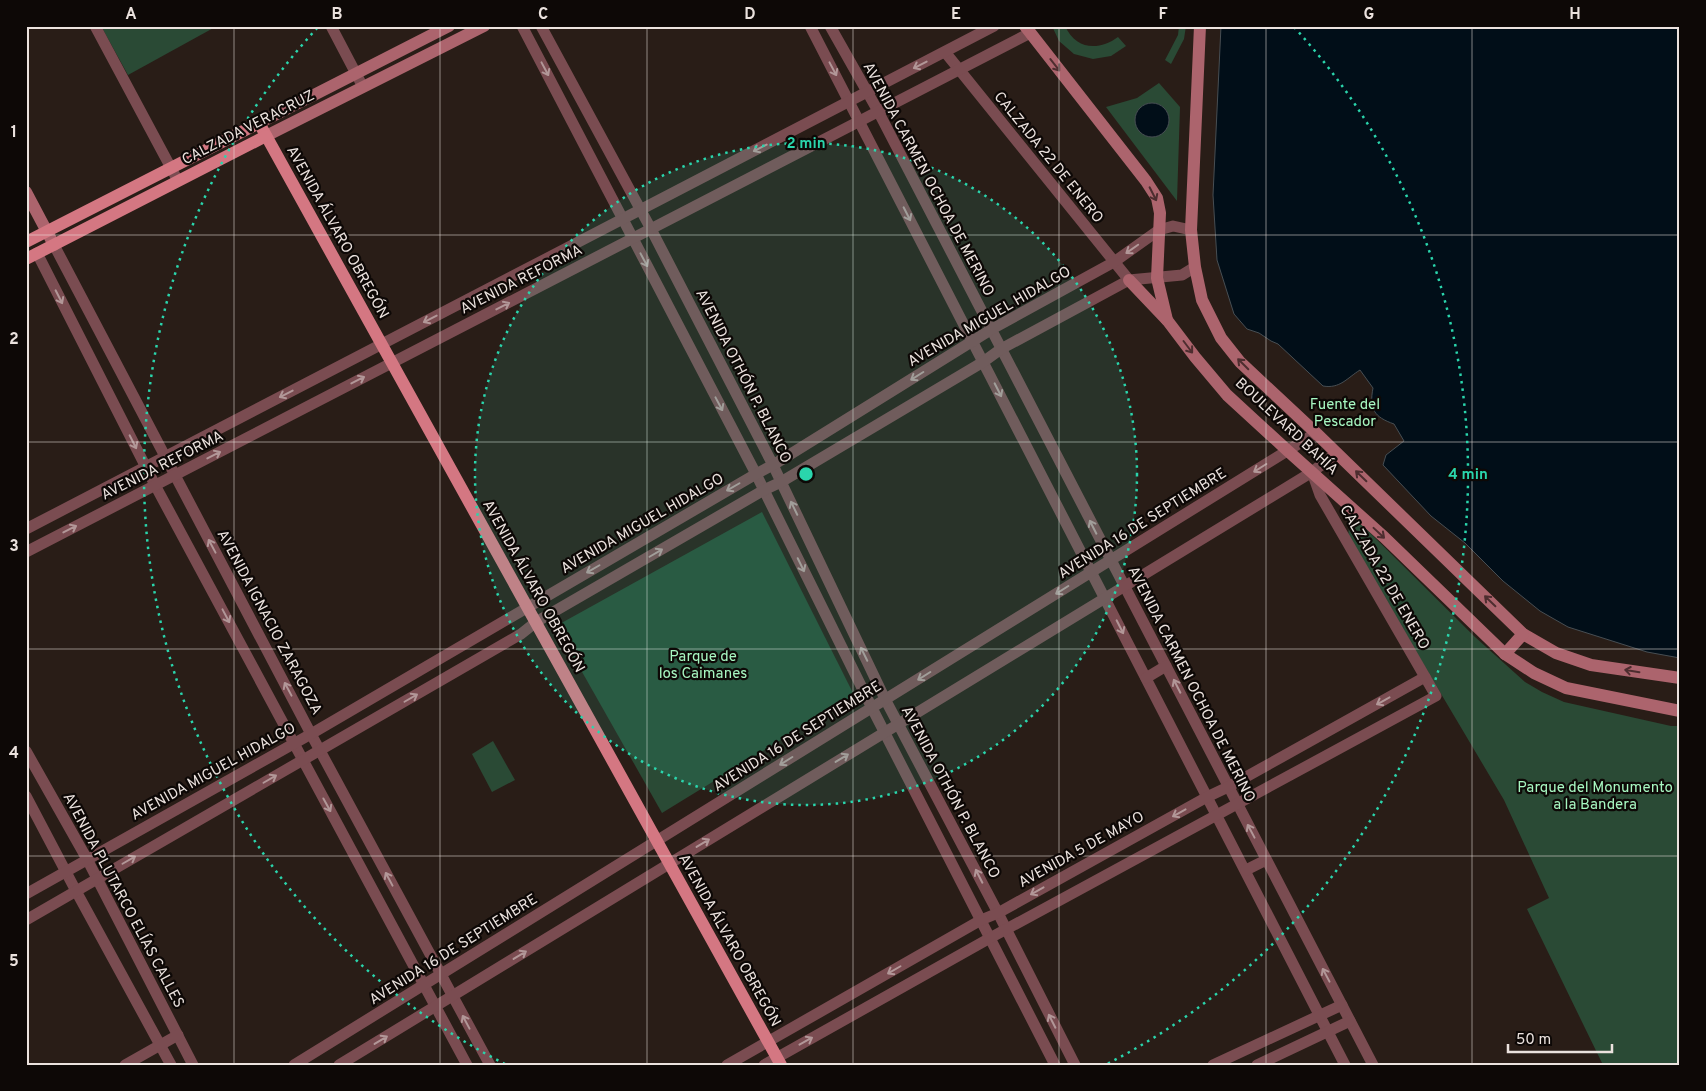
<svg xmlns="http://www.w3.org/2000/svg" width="1706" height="1091" font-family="Overpass,sans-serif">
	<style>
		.green { fill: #2a4a35 }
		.water { fill: #010e18; stroke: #474e53 }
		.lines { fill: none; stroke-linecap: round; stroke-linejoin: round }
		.street { stroke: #7a4c51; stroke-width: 11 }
		.secondary { stroke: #ac646d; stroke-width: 12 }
		.primary { stroke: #d47782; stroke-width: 12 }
		.oneway { stroke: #b29798 }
		.oneway2 { stroke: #4d2d2f }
		.grid { fill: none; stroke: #ebe2de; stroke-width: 1; stroke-opacity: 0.55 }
		.ring { fill: none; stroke: #2ad5ac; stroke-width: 2.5; stroke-dasharray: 2.5 5 }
		.labels { text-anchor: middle; stroke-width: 4.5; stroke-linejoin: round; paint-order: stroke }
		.street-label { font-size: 15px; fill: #ebe2de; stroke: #0d0806 }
		.park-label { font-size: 15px; fill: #a7f7c1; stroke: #0d0806 }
		.centre { fill: #2ad5ac; stroke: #0d0806; stroke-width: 2.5 }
		.ring-label { font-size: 15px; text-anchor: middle; font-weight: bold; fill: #2ad5ac; stroke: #0d0806; stroke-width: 4.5; stroke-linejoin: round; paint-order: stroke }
		.neatline { fill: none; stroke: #ebe2de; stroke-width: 2 }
		.grid-label { font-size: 16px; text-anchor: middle; font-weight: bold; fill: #ebe2de }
	</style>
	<rect width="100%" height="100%" fill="#291d17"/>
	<g class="green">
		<polygon points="101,26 217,26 128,75"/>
		<path d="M1052,26H1065C1076,50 1099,51 1118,37L1126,46L1111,56L1093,59L1074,54L1059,41Z"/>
		<polygon points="1179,26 1186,26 1184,39 1171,64 1165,60 1178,35"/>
		<polygon points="1159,83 1180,107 1177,201 1106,107 1137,98"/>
		<polygon points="762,512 854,695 662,813 556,626"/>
		<polygon points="1357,523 1362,525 1475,637 1525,682 1542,692 1564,702 1671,726 1680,726 1680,956 1678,964 1680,970 1680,1065 1603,1065 1527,909 1549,898 1504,800 1348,537 1349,527"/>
		<polygon points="493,741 515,780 492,792 472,754"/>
	</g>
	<g class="water">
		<path d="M1221,26H1680V658L1647,652L1568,627L1540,611L1503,581L1465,543L1431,516L1383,465L1386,455L1404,441L1394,424C1374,417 1369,409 1373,388L1360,370C1347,378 1340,389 1323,386L1278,344L1271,341L1259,333L1247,329L1234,314L1217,260L1213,195Z"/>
		<circle cx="1152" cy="120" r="17"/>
	</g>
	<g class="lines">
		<g class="street">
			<polyline points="95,26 178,181"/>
			<polyline points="331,26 363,87"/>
			<polyline points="522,26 756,474 872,708 1055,1065"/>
			<polyline points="541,26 651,229 773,465 885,699 998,913 1075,1065"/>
			<polyline points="810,26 1345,1065"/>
			<polyline points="830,26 878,111 1373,1065"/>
			<polyline points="945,52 1129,280"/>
			<polyline points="54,245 311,734 490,1065"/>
			<polyline points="37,253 155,485 467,1065"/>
			<polyline points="26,529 994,26"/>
			<polyline points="26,552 1030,33"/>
			<polyline points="1146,678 1166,666"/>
			<polyline points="26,751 87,859 193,1065"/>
			<polyline points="26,796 76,891 171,1065"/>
			<polyline points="1246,870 1266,860"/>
			<polyline points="26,894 311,734 756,474 773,465 992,329 1114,262 1159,230 1173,226 1191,230"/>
			<polyline points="26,920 521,634 536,622 764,490 781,482 983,362 1001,349 1129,280 1182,275 1195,267"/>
			<polyline points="125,1065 178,1035"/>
			<polyline points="294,1065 1316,433"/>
			<polyline points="339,1065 1312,472 1337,453"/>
			<polyline points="727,1065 981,920 998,913 1207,797 1228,787 1425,677"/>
			<polyline points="764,1065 990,938 1436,696 1320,495 1312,472"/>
			<polyline points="1213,1065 1342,1005"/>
			<polyline points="1257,1065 1350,1021"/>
		</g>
		<g class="secondary">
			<polyline points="1025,26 1146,181 1157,198 1160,213 1157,278 1167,320 1195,357 1227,395 1288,451 1384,537 1505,654 1534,673 1566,688 1680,711"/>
			<polyline points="1200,26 1191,230 1195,267 1202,300 1221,338 1240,362 1316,433 1523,634 1556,653 1591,665 1680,678"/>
			<polyline points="259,123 449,26"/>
			<polyline points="266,136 484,26"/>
			<polyline points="26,192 54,245"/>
			<polyline points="1129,280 1167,320"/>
			<polyline points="1505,654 1523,634"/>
		</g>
		<g class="primary">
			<polyline points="26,242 259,123 781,1065"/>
			<polyline points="26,259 266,136"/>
		</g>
	</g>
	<defs><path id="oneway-shaft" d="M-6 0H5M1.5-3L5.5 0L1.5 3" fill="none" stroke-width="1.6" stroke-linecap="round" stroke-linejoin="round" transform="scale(1.25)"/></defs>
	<g class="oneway">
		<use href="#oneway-shaft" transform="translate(920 65) rotate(153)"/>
		<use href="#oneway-shaft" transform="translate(545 69) rotate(62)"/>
		<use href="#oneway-shaft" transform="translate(833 69) rotate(62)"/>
		<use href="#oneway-shaft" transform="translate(760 148) rotate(153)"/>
		<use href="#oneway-shaft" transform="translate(907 214) rotate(63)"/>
		<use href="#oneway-shaft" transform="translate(1132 249) rotate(145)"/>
		<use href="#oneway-shaft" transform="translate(644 260) rotate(62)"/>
		<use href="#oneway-shaft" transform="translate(59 297) rotate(63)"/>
		<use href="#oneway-shaft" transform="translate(503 306) rotate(-27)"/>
		<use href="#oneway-shaft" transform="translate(430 319) rotate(153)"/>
		<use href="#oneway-shaft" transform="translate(917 376) rotate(148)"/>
		<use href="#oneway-shaft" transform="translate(358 380) rotate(-27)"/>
		<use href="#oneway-shaft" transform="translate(998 390) rotate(63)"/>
		<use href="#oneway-shaft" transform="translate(286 394) rotate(153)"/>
		<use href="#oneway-shaft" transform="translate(719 404) rotate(62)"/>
		<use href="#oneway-shaft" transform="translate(133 442) rotate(63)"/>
		<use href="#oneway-shaft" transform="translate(214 455) rotate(-27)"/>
		<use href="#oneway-shaft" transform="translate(1260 468) rotate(148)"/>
		<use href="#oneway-shaft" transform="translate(733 487) rotate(150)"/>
		<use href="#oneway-shaft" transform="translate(794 508) rotate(-116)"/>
		<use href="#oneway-shaft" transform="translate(1093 527) rotate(-117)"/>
		<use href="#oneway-shaft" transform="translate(70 529) rotate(-27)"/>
		<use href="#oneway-shaft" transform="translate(212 546) rotate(-118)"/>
		<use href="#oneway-shaft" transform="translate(656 553) rotate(-30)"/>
		<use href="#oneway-shaft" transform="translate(801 565) rotate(64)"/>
		<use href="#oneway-shaft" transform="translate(593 569) rotate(150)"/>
		<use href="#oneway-shaft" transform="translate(1062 590) rotate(148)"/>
		<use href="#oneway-shaft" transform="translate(226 616) rotate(62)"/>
		<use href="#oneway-shaft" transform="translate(1120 627) rotate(63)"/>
		<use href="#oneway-shaft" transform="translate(864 654) rotate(-116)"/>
		<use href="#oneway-shaft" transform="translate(924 676) rotate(148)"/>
		<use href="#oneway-shaft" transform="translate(1177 686) rotate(-117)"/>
		<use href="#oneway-shaft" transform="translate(288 689) rotate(-118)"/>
		<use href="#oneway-shaft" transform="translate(411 698) rotate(-30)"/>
		<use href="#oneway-shaft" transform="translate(1383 701) rotate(151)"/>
		<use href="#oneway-shaft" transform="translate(842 758) rotate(-31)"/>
		<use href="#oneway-shaft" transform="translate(786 761) rotate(148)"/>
		<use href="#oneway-shaft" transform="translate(270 779) rotate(-30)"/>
		<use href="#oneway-shaft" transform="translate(327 805) rotate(61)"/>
		<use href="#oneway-shaft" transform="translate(1179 813) rotate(151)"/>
		<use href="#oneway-shaft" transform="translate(1251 831) rotate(-118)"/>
		<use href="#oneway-shaft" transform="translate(703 843) rotate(-31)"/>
		<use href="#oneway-shaft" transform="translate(129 860) rotate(-30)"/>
		<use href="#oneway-shaft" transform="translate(979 876) rotate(-117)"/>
		<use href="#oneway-shaft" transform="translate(389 879) rotate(-118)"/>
		<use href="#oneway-shaft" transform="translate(1037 891) rotate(151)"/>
		<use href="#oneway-shaft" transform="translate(520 955) rotate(-31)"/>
		<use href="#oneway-shaft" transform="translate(894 970) rotate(150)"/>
		<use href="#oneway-shaft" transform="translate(1326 975) rotate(-118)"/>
		<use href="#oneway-shaft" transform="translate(1052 1021) rotate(-117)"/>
		<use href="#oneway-shaft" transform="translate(466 1022) rotate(-118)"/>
		<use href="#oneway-shaft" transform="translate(381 1040) rotate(-31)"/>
		<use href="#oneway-shaft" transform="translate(806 1041) rotate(-29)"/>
	</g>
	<g class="oneway2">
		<use href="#oneway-shaft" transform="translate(1055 65) rotate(52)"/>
		<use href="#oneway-shaft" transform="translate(1153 194) rotate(63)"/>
		<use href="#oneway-shaft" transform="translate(1188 347) rotate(53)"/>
		<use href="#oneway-shaft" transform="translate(1243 364) rotate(-135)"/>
		<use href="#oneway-shaft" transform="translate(1361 476) rotate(-136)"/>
		<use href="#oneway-shaft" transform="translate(1379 533) rotate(43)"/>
		<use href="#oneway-shaft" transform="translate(1490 601) rotate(-136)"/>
		<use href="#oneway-shaft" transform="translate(1632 671) rotate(-171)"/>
	</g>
	<path class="grid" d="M234,26V1065M440,26V1065M647,26V1065M853,26V1065M1059,26V1065M1266,26V1065M1472,26V1065M26,235H1680M26,442H1680M26,649H1680M26,856H1680"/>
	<circle cx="806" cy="474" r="331" fill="#2ad5ac" fill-opacity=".12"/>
	<g class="ring">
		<circle cx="806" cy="474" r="331"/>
		<path d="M505 1064A662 662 0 0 1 318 27M1294 27A662 662 0 0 1 1107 1064"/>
	</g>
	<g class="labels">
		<g class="street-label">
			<text transform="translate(248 127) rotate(-27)" y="5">CALZADA VERACRUZ</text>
			<text transform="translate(1049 157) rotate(51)" y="5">CALZADA 22 DE ENERO</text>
			<text transform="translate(929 179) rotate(62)" y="5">AVENIDA CARMEN OCHOA DE MERINO</text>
			<text transform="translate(338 232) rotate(61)" y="5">AVENIDA ÁLVARO OBREGÓN</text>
			<text transform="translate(521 279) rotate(-27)" y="5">AVENIDA REFORMA</text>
			<text transform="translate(989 316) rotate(-30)" y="5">AVENIDA MIGUEL HIDALGO</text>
			<text transform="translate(744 376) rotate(63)" y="5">AVENIDA OTHÓN P. BLANCO</text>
			<text transform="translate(1287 426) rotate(43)" y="5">BOULEVARD BAHÍA</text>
			<text transform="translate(162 465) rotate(-27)" y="5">AVENIDA REFORMA</text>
			<text transform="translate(642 523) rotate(-30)" y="5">AVENIDA MIGUEL HIDALGO</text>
			<text transform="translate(1142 523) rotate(-32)" y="5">AVENIDA 16 DE SEPTIEMBRE</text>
			<text transform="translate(1385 577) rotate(60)" y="5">CALZADA 22 DE ENERO</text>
			<text transform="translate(534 586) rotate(61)" y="5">AVENIDA ÁLVARO OBREGÓN</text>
			<text transform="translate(270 622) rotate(62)" y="5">AVENIDA IGNACIO ZARAGOZA</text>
			<text transform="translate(1192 684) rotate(63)" y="5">AVENIDA CARMEN OCHOA DE MERINO</text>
			<text transform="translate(797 736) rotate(-32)" y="5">AVENIDA 16 DE SEPTIEMBRE</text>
			<text transform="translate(213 771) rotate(-29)" y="5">AVENIDA MIGUEL HIDALGO</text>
			<text transform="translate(951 792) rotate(62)" y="5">AVENIDA OTHÓN P. BLANCO</text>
			<text transform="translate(1081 849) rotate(-29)" y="5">AVENIDA 5 DE MAYO</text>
			<text transform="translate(124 900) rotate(62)" y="5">AVENIDA PLUTARCO ELÍAS CALLES</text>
			<text transform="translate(730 940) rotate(61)" y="5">AVENIDA ÁLVARO OBREGÓN</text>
			<text transform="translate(453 949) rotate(-32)" y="5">AVENIDA 16 DE SEPTIEMBRE</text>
		</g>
		<g class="park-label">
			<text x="1345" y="409">Fuente del<tspan x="1345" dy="17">Pescador</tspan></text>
			<text x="703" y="661">Parque de<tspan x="703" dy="17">los Caimanes</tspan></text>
			<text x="1595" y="792">Parque del Monumento<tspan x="1595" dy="17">a la Bandera</tspan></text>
		</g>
	</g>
	<circle cx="806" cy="474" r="8" class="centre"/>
	<g class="ring-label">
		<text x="806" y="148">2 min</text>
		<text x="1468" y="479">4 min</text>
	</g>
	<rect width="1706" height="1091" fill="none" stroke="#0d0806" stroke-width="55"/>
	<path d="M1508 1044v8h104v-8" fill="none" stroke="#ebe2de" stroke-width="2.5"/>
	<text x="1516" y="1044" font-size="15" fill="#ebe2de" stroke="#0d0806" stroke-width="4" paint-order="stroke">50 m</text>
	<rect x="28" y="28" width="1650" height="1036" class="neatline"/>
	<g class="grid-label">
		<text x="131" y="19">A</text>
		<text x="337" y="19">B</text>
		<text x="543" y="19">C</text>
		<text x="750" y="19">D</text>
		<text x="956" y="19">E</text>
		<text x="1163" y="19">F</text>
		<text x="1369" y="19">G</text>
		<text x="1575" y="19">H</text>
		<text x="14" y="137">1</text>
		<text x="14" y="344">2</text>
		<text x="14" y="551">3</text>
		<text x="14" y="758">4</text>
		<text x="14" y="966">5</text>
	</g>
</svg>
